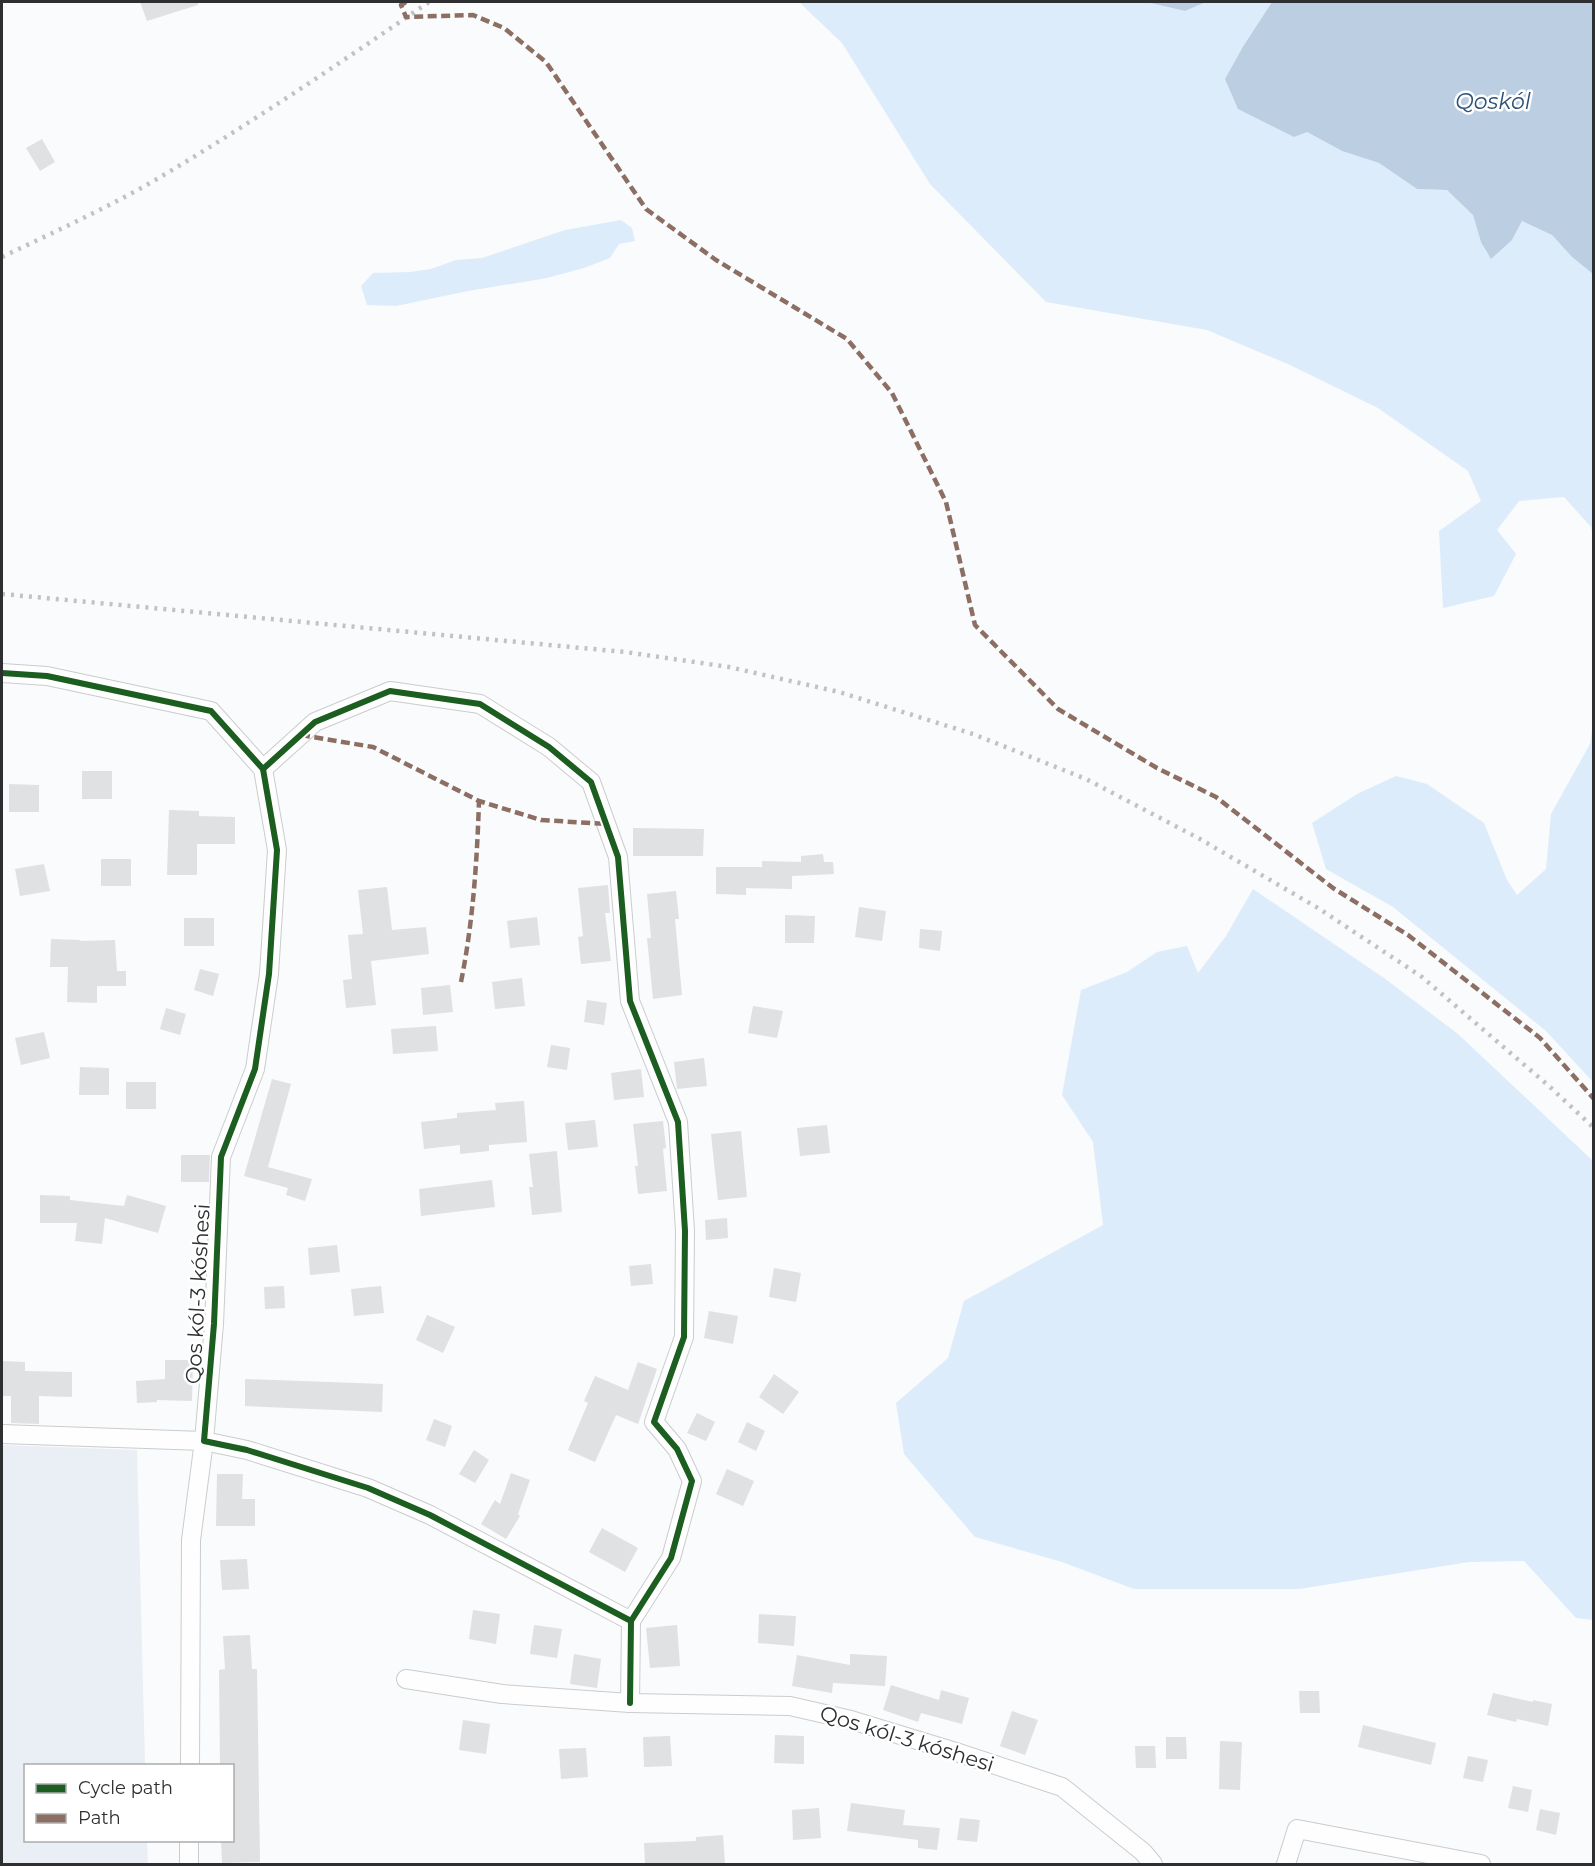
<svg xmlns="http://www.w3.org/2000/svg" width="1595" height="1866" font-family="Montserrat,sans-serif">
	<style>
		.built { fill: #eaeff5 }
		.green { fill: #ddecfb }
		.water { fill: #bccee2 }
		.building { fill: #e0e1e2 }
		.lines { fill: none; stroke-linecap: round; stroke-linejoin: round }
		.street-casing { stroke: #cbcccd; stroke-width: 20 }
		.street { stroke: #fefeff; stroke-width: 18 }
		.rail { stroke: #c1c2c2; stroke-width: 4.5; stroke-dasharray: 3 6; stroke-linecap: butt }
		.quiet { stroke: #8d6e63; stroke-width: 4.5; stroke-dasharray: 9 4.5; stroke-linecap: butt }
		.cycleway-casing { stroke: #fff; stroke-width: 10 }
		.cycleway { stroke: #1b5e20; stroke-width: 6 }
		.labels { text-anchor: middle; stroke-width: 5; stroke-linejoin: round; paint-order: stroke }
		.street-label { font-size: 21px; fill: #2e2f30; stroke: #fff }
		.water-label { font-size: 22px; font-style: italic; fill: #2c5279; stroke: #fff }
	</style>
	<rect width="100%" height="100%" fill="#f9fbfc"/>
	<polygon class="built" points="2,1445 137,1450 145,1765 26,1766 26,1840 147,1841 148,1864 2,1864"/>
	<g class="green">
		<polygon points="799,2 1146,2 1185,11 1206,2 1272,2 1244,45 1307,132 1342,151 1379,163 1417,189 1447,190 1473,214 1481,242 1512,240 1522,221 1552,235 1572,257 1593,274 1593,536 1591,527 1564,497 1519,501 1497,530 1516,554 1494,596 1443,608 1439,531 1481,501 1468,471 1378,408 1290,365 1207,330 1046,302 930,184 842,43"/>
		<polygon points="621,220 632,228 635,241 619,244 610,258 584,268 547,278 468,291 396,306 367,305 361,286 373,273 410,272 431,269 456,260 482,258 565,230"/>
		<polygon points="1593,724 1594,1082 1593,1082 1546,1031 1393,907 1326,869 1312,823 1357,794 1396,776 1427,784 1484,823 1507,880 1517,895 1546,869 1551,814 1590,744"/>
		<polygon points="1253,889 1384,978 1458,1034 1593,1161 1593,1620 1576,1618 1524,1561 1469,1562 1299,1589 1134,1589 1062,1562 975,1537 904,1454 896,1403 948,1358 964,1301 1103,1225 1093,1142 1062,1095 1081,990 1127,972 1157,952 1187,946 1198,973 1226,936"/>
	</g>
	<g class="water">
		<polygon points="1146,2 1206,2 1185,11"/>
		<polygon points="1272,2 1593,2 1593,274 1572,257 1552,235 1522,221 1512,240 1491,259 1481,242 1473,215 1447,190 1417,189 1379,163 1342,151 1307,132 1294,137 1238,109 1225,79 1244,45"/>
	</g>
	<g class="building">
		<polygon points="140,2 198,2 198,5 147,21"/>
		<polygon points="42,139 55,162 40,171 26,148"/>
		<rect x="82" y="771" width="30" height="28"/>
		<polygon points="9,784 39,785 39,812 9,812"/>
		<polygon points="169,810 199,811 199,816 235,817 235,844 197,844 197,875 167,875"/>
		<polygon points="633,828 704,829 703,856 633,856"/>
		<polygon points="823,854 824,862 833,862 834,874 792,876 792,889 746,888 746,895 716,894 716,867 762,867 762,861 801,862 801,856"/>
		<rect x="101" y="859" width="30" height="27"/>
		<polygon points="44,864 50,891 20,896 15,869"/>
		<polygon points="608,885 610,913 605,913 611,961 581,964 578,937 583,936 578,888"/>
		<polygon points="387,887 392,930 426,927 429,954 371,961 376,1005 346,1008 343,980 352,979 348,935 363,934 358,890"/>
		<polygon points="676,891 679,919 675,919 682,995 653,999 647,938 651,938 647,894"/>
		<polygon points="859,907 886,911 882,941 855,937"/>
		<polygon points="785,915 815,916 814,943 785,943"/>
		<polygon points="537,917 540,945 510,948 507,921"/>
		<rect x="184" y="918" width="30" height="28"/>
		<polygon points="920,929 942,931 940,951 919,948"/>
		<polygon points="51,939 80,940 80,941 115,940 117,971 126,971 126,986 97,986 97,1003 67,1002 68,967 50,967"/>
		<polygon points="200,969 219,974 213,996 194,990"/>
		<polygon points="522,978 525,1006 495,1009 492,982"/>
		<polygon points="450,985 453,1012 423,1015 421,988"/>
		<polygon points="587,1000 607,1003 604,1025 584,1022"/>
		<polygon points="753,1006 783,1011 777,1038 748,1033"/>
		<polygon points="166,1008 186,1014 180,1035 160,1029"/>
		<polygon points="436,1026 438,1051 393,1054 391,1029"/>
		<polygon points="44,1032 50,1058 21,1065 15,1038"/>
		<polygon points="551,1045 570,1048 567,1070 547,1067"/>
		<polygon points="704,1058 707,1086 677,1089 674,1062"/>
		<polygon points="80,1067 109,1068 109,1095 79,1095"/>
		<polygon points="641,1069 644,1097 614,1100 611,1073"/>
		<polygon points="272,1079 291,1084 268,1167 312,1179 305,1201 286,1195 288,1188 244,1176"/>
		<rect x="126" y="1082" width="30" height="27"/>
		<polygon points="524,1101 527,1142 489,1145 489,1151 460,1154 460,1145 424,1149 421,1122 457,1118 457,1113 496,1110 495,1103"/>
		<polygon points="595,1120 598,1147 568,1150 565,1123"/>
		<polygon points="663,1121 666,1148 663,1149 667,1191 638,1194 635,1166 638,1166 633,1124"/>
		<polygon points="827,1125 830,1153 800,1156 797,1128"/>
		<polygon points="741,1131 747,1197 718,1200 711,1134"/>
		<polygon points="557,1151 562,1212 532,1215 529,1187 533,1187 529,1154"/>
		<polygon points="181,1155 210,1155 209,1182 181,1182"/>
		<polygon points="492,1180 495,1207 421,1216 419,1189"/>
		<polygon points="40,1195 70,1196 70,1200 124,1206 127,1195 166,1206 158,1233 105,1218 102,1244 75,1241 77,1223 40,1223"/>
		<polygon points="727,1218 728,1238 706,1240 705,1220"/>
		<polygon points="337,1245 340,1272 310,1275 308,1248"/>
		<polygon points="651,1264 653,1284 631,1286 629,1266"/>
		<polygon points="774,1268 801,1273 796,1302 769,1297"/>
		<polygon points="284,1286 285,1308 265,1309 264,1287"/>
		<polygon points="381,1286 384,1313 354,1316 351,1289"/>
		<polygon points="709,1311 738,1316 733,1344 704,1338"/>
		<polygon points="427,1315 455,1327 443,1353 416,1340"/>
		<polygon points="165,1360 193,1360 192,1401 157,1400 157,1402 137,1403 136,1381 165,1379"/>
		<polygon points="2,1361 25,1362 25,1371 72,1372 72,1397 39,1396 39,1424 11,1423 11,1396 2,1396"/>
		<polygon points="638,1362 657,1369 638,1424 616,1415 595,1462 568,1450 588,1403 584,1401 595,1376 628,1390"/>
		<polygon points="774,1374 799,1392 783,1414 759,1397"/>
		<polygon points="245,1379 383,1384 382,1412 245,1406"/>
		<polygon points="697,1413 715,1422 706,1441 687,1433"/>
		<polygon points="434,1419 452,1426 445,1447 426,1440"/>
		<polygon points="747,1422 765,1431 756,1451 738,1442"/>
		<polygon points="474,1450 489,1460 475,1483 459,1474"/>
		<polygon points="727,1469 754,1481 743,1506 716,1494"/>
		<polygon points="511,1473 530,1480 518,1514 520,1516 506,1539 481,1524 495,1500 500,1504"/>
		<polygon points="217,1474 243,1474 242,1499 255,1499 255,1526 216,1526"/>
		<polygon points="602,1528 638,1548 625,1572 589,1552"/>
		<polygon points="247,1559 249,1589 222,1590 220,1560"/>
		<polygon points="473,1610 500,1614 496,1644 469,1639"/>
		<polygon points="759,1614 796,1616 794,1646 758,1643"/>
		<polygon points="534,1625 562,1629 557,1658 530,1654"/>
		<polygon points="677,1625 680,1666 650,1668 646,1628"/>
		<polygon points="250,1635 252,1669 257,1669 260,1862 222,1863 221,1840 232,1840 232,1766 220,1766 219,1670 225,1669 223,1636"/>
		<polygon points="574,1654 601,1659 597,1688 570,1684"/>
		<polygon points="850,1654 887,1656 885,1686 833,1683 832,1693 792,1686 797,1655 850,1665"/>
		<polygon points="891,1685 939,1700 941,1690 969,1698 962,1724 921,1713 918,1722 883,1710"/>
		<polygon points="1299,1691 1319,1691 1320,1713 1300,1713"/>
		<polygon points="1493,1693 1533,1702 1533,1700 1552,1704 1548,1726 1517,1719 1516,1722 1487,1715"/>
		<polygon points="1012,1711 1038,1720 1025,1755 1000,1746"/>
		<polygon points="463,1720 490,1724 486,1754 459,1750"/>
		<polygon points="1363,1725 1436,1743 1431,1765 1358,1747"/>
		<polygon points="775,1735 804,1736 804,1764 774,1763"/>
		<polygon points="670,1736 672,1766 644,1767 643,1737"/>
		<polygon points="1166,1737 1186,1737 1187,1759 1166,1759"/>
		<polygon points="1220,1741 1242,1742 1240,1790 1219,1789"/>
		<polygon points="1135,1746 1155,1746 1156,1768 1136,1768"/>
		<polygon points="586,1748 588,1777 561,1779 559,1749"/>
		<polygon points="1468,1756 1488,1760 1483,1782 1463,1778"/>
		<polygon points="1513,1786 1532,1790 1528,1812 1508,1808"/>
		<polygon points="851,1803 905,1810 903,1825 940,1828 937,1850 918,1848 918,1840 847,1831"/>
		<polygon points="819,1808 821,1838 793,1840 792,1810"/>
		<polygon points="1540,1809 1560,1813 1556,1835 1536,1830"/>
		<polygon points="960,1818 980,1820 977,1842 957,1840"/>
		<polygon points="723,1835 725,1864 645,1864 644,1843 696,1841 696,1837"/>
	</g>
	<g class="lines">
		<defs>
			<g id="street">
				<polyline points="2,673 47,676 211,711 263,769 277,850 269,974 255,1069 221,1157 214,1324 204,1441 247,1450 368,1488 430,1515 631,1621"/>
				<polyline points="263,769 315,722 390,691 480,704 549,747 591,782 618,857 630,1001 678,1122 685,1231 684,1337 654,1422 677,1449 692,1481 671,1558 631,1621 630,1703"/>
				<polyline points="2,1434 204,1441 191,1540 190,1766"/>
				<polyline points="406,1679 502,1694 630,1703 790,1706 851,1720 956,1752 1062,1787 1143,1852 1153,1864"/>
				<polyline points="189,1864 189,1840"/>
				<polyline points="1286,1864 1297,1829 1481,1864"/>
			</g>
		</defs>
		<use href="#street" class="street-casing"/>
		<use href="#street" class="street"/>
		<g class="rail">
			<path d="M2,257C54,232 107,208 157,179C250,124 340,63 429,2"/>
			<polyline points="2,594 625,652 729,667 839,692 973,734 1086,779 1200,839 1318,908 1422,977 1550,1087 1594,1128"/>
		</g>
		<g class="quiet">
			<polyline points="406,2 401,5 406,17 473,15 504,28 546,62 646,209 716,260 847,339 892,393 946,502 975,625 1058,709 1157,768 1216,797 1333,888 1408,935 1540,1038 1594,1099"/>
			<polyline points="301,735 373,747 479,801 541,820 606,824"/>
			<path d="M461,982C473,922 477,862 479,801"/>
		</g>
		<defs>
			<g id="cycleway">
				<polyline points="2,673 47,676 211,711 263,769 277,850 269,974 255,1069 221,1157 214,1324 204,1441 247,1450 368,1488 430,1515 631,1621"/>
				<polyline points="263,769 315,722 390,691 480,704 549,747 591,782 618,857 630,1001 678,1122 685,1231 684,1337 654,1422 677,1449 692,1481 671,1558 631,1621 630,1703"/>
			</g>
		</defs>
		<use href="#cycleway" class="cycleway-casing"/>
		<use href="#cycleway" class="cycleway"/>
	</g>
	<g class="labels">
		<g class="street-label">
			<text transform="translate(198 1294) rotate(-87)" y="7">Qos kól-3 kóshesi</text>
			<text transform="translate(907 1739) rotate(17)" y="7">Qos kól-3 kóshesi</text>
		</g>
		<g class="water-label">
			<text x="1493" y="109">Qoskól</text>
		</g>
	</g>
	<rect width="1595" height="1866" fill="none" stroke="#2e2f30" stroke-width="6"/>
	<rect x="24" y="1764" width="210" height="78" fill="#ffffff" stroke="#abacac" stroke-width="1.5"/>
	<rect x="36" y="1784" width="30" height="9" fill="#1b5e20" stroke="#abacac" stroke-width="1.5"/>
	<text x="78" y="1794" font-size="18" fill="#2e2f30">Cycle path</text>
	<rect x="36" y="1814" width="30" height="9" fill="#8d6e63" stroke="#abacac" stroke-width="1.5"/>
	<text x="78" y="1824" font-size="18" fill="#2e2f30">Path</text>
</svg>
